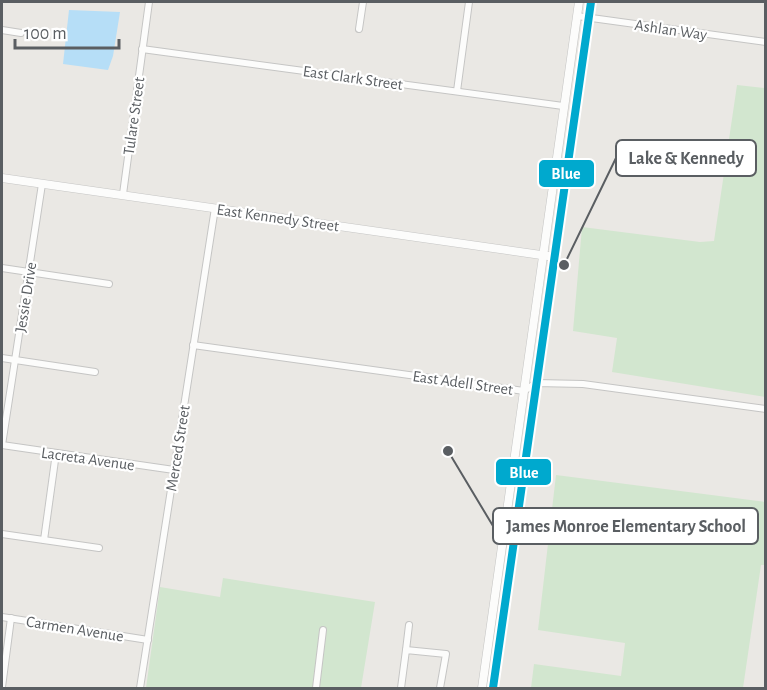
<svg xmlns="http://www.w3.org/2000/svg" width="767" height="690" font-family="'Alegreya Sans',sans-serif">
	<style>
		.green { fill: #d2e6cf }
		.water { fill: #b6def7 }
		.lines { fill: none; stroke-linecap: round; stroke-linejoin: round }
		.minor-casing { stroke: #c5c5c4; stroke-width: 8 }
		.tertiary-casing { stroke: #c5c5c4; stroke-width: 9 }
		.minor { stroke: #fcfcfb; stroke-width: 6 }
		.tertiary { stroke: #fcfcfb; stroke-width: 8 }
		.bus-1-casing { stroke: #fff; stroke-width: 12 }
		.bus-1 { stroke: #00a9ce; stroke-width: 8 }
		.labels { text-anchor: middle; stroke-width: 4.5; stroke-linejoin: round; paint-order: stroke }
		.street-label { font-size: 16px; fill: #5a5e62; stroke: #fff }
		.leader { fill: none; stroke: #5a5e62; stroke-width: 2 }
		.callout-dot { fill: #5a5e62; stroke: #fff; stroke-width: 2 }
		.callout { fill: #fff; stroke: #5a5e62; stroke-width: 2 }
		.callout-label { font-size: 18px; text-anchor: middle; font-weight: bold; fill: #5a5e62 }
		.line-badge { stroke: #fff; stroke-width: 2 }
		.badge-label { font-size: 16px; text-anchor: middle; font-weight: bold; fill: #fff }
	</style>
	<rect width="100%" height="100%" fill="#eae8e4"/>
	<g class="green">
		<polygon points="737,85 765,88 765,397 612,372 617,338 573,331 582,227 700,242 714,241"/>
		<polygon points="556,475 765,502 765,565 761,565 743,688 531,688 534,664 621,676 625,643 538,630"/>
		<polygon points="223,578 375,602 361,688 146,688 160,587 220,597"/>
	</g>
	<polygon class="water" points="69,10 120,12 113,56 108,70 63,64"/>
	<g class="lines">
		<defs>
			<g id="minor">
				<polyline points="577,16 766,42"/>
				<polyline points="359,29 363,2"/>
				<polyline points="2,30 21,33"/>
				<polyline points="142,49 563,106"/>
				<polyline points="457,91 469,2"/>
				<polyline points="123,194 149,2"/>
				<polyline points="2,268 109,284"/>
				<polyline points="193,345 524,391 536,383 583,384 766,409"/>
				<polyline points="2,358 95,372"/>
				<polyline points="2,445 42,184"/>
				<polyline points="2,445 174,470"/>
				<polyline points="2,534 99,548"/>
				<polyline points="44,540 56,453"/>
				<polyline points="2,617 148,640"/>
				<polyline points="406,650 409,625"/>
				<polyline points="2,687 11,618"/>
				<polyline points="140,688 215,208"/>
				<polyline points="316,688 323,630"/>
				<polyline points="401,688 406,650 446,654 440,688"/>
			</g>
			<g id="tertiary">
				<polyline points="2,178 555,257"/>
				<polyline points="482,688 579,2"/>
				<polyline points="493,688 591,2"/>
			</g>
		</defs>
		<use href="#minor" class="minor-casing"/>
		<use href="#tertiary" class="tertiary-casing"/>
		<use href="#minor" class="minor"/>
		<use href="#tertiary" class="tertiary"/>
		<defs>
			<polyline id="bus-1" points="493,688 591,2"/>
		</defs>
		<use href="#bus-1" class="bus-1-casing"/>
		<use href="#bus-1" class="bus-1"/>
	</g>
	<g class="labels">
		<g class="street-label">
			<text transform="translate(671 29) rotate(8)" y="6">Ashlan Way</text>
			<text transform="translate(353 77) rotate(8)" y="6">East Clark Street</text>
			<text transform="translate(133 116) rotate(-82)" y="6">Tulare Street</text>
			<text transform="translate(278 217) rotate(8)" y="6">East Kennedy Street</text>
			<text transform="translate(25 297) rotate(-81)" y="6">Jessie Drive</text>
			<text transform="translate(463 382) rotate(8)" y="6">East Adell Street</text>
			<text transform="translate(177 448) rotate(-81)" y="6">Merced Street</text>
			<text transform="translate(88 458) rotate(8)" y="6">Lacreta Avenue</text>
			<text transform="translate(75 628) rotate(9)" y="6">Carmen Avenue</text>
		</g>
	</g>
	<path class="leader" d="M564 265L616 158M448 451L493 526"/>
	<g class="callout-dot">
		<circle cx="564" cy="265" r="6"/>
		<circle cx="448" cy="451" r="6"/>
	</g>
	<g class="callout">
		<rect x="616" y="140" width="140" height="36" rx="6"/>
		<rect x="493" y="508" width="265" height="36" rx="6"/>
	</g>
	<g class="callout-label">
		<text x="686" y="164">Lake &amp; Kennedy</text>
		<text x="626" y="532">James Monroe Elementary School</text>
	</g>
	<g class="line-badge">
		<rect x="538" y="159" width="57" height="29" rx="6" fill="#00a9ce"/>
		<rect x="495" y="458" width="57" height="28" rx="6" fill="#00a9ce"/>
	</g>
	<g class="badge-label">
		<text x="566" y="179">Blue</text>
		<text x="524" y="478">Blue</text>
	</g>
	<rect width="767" height="690" fill="none" stroke="#5a5e62" stroke-width="6"/>
	<path d="M15 39v9h104v-9" fill="none" stroke="#5a5e62" stroke-width="3"/>
	<text x="24" y="39" font-size="18" fill="#5a5e62" stroke="#ffffff" stroke-width="4.5" paint-order="stroke">100 m</text>
</svg>
